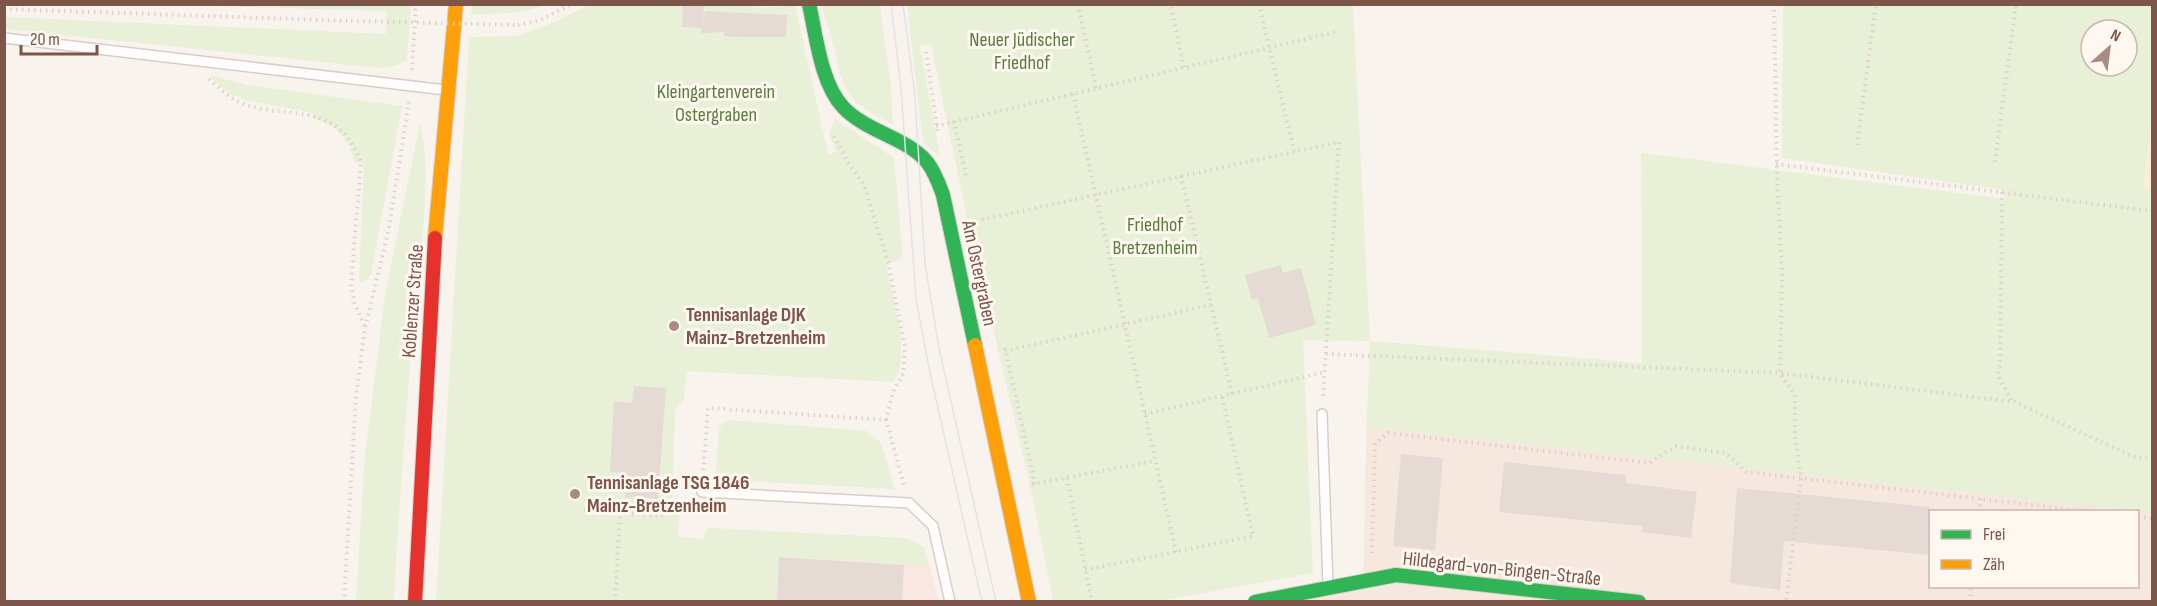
<svg xmlns="http://www.w3.org/2000/svg" width="2157" height="606" font-family="'Sofia Sans Condensed',sans-serif">
	<style>
		.residential { fill: #f6e8de; fill-rule: evenodd }
		.commercial { fill: #f9e7e1 }
		.green { fill: #e8f0d7; fill-rule: evenodd }
		.sand { fill: #fceed6 }
		.building { fill: #e6dad5 }
		.lines { fill: none; stroke-linecap: round; stroke-linejoin: round }
		.lane-casing { stroke: #d8cec9; stroke-width: 12 }
		.fast-casing { stroke: #dad0cb; stroke-width: 16 }
		.slow-casing { stroke: #dad0cb; stroke-width: 16 }
		.jam-casing { stroke: #dad0cb; stroke-width: 16 }
		.path { stroke: #dcd1ce; stroke-width: 4; stroke-dasharray: 1.5 4.5; stroke-linecap: butt }
		.lane { stroke: #fefdfc; stroke-width: 9 }
		.fast { stroke: #30b455; stroke-width: 14 }
		.slow { stroke: #ff9f0a; stroke-width: 14 }
		.jam { stroke: #e5322d; stroke-width: 14 }
		.tram { stroke: #e5e3e6; stroke-width: 1.5 }
		.path-bridge { stroke: #dcd1ce; stroke-width: 4; stroke-dasharray: 1.5 4.5; stroke-linecap: butt }
		.poi-dot { fill: #a88c83; stroke: #fff8f1; stroke-width: 2 }
		.labels { text-anchor: middle; stroke-width: 6; stroke-linejoin: round; paint-order: stroke }
		.park-label { font-size: 20px; fill: #587d3c; stroke: #fff8f1 }
		.street-label { font-size: 20px; fill: #7d5549; stroke: #fff8f1 }
		.poi-label { font-size: 20px; font-weight: bold; fill: #7d5549; stroke: #fff8f1; text-anchor: start }
	</style>
	<rect width="100%" height="100%" fill="#f9f3ee"/>
	<path class="residential" d="M1367,405L2152,499V601L1300,602L1363,589ZM1930,512H2138V586H1930Z"/>
	<polygon class="commercial" points="779,557 929,565 939,601 777,602"/>
	<g class="green">
		<path d="M747,4C766,11 776,5 795,5L828,154L836,152L829,134L835,119L894,158L903,258L886,265C891,292 914,363 892,382L687,371L684,400L675,409L672,505L680,506L678,537L705,539L704,534L708,528L907,538L924,547L929,565L780,557L777,601L436,602L469,37L517,36L557,21L588,5Z"/>
		<polygon points="179,5 411,5 407,60 396,66 380,68 5,29 5,17 386,34 387,11"/>
		<path d="M472,5V4L546,5C521,14 497,14 471,14Z"/>
		<path d="M821,5H880L891,88L893,124C841,101 843,86 831,36C828,26 824,15 821,5Z"/>
		<path d="M907,5H1353L1370,341L1642,363L1641,153L2006,199L2003,190L1782,158L1783,5H2152V513L1367,427L1370,341L1303,340L1313,573L1159,601H1053L1030,485L968,223L931,44L920,46L940,157L923,143ZM2091,30H2127V66H2091Z"/>
		<path d="M211,75L247,85L402,106L372,269L370,276L362,283L359,280L364,164L355,163C349,139 337,125 313,119V113L246,100L232,95L212,79Z"/>
		<path d="M420,123C433,173 420,252 415,305C407,404 399,502 394,601L356,602L364,465L385,295Z"/>
		<polygon points="728,420 867,431 881,443 895,489 722,480 716,472 719,427"/>
	</g>
	<polygon class="sand" points="2152,114 2152,189 2143,188"/>
	<g class="building">
		<polygon points="683,4 704,4 703,22 705,11 787,15 786,37 738,37 724,36 724,32 701,33 702,28 682,27"/>
		<polygon points="1281,265 1283,273 1301,268 1316,325 1269,338 1258,298 1252,300 1245,275"/>
		<polygon points="634,386 666,388 658,499 625,497 626,473 610,472 614,401 632,403"/>
		<polygon points="1401,454 1443,458 1435,550 1393,546"/>
		<polygon points="1504,462 1626,475 1626,483 1697,492 1691,538 1642,532 1643,526 1499,512"/>
		<polygon points="1737,488 1930,507 1930,555 1784,541 1780,590 1730,583"/>
		<polygon points="779,557 904,565 902,602 777,602"/>
	</g>
	<g class="lines">
		<defs>
			<g id="lane">
				<polyline points="4,38 446,90"/>
				<polyline points="1322,414 1328,585"/>
				<polyline points="702,492 909,503 933,526 950,602"/>
			</g>
			<g id="fast">
				<path d="M809,4C816,35 821,84 843,107C866,132 908,138 927,162C935,172 939,184 943,195L975,345"/>
				<polyline points="1255,602 1396,575 1639,602"/>
			</g>
			<g id="slow">
				<polyline points="435,238 456,4"/>
				<polyline points="975,345 1029,602"/>
			</g>
			<polyline id="jam" points="415,602 435,238"/>
		</defs>
		<use href="#lane" class="lane-casing"/>
		<use href="#fast" class="fast-casing"/>
		<use href="#slow" class="slow-casing"/>
		<use href="#jam" class="jam-casing"/>
		<g class="path">
			<polyline points="1078,4 1096,88"/>
			<polyline points="1259,4 1294,151"/>
			<polyline points="1774,4 1777,176 1782,275 1780,373 1795,395 1795,435 1801,479 1786,602"/>
			<polyline points="1171,7 1184,68"/>
			<polyline points="4,9 351,21"/>
			<polyline points="518,25 540,20 572,4"/>
			<polyline points="926,52 938,134"/>
			<polyline points="412,70 416,4"/>
			<path d="M209,79C220,88 230,99 243,104C294,121 336,99 361,162L351,285L355,305L365,328"/>
			<polyline points="1073,94 1176,552"/>
			<polyline points="954,121 966,176"/>
			<polyline points="936,126 1336,32"/>
			<polyline points="834,136 849,164 864,185 888,262 905,348 903,374 893,392 886,420"/>
			<polyline points="1857,145 1876,4"/>
			<polyline points="1995,162 2016,4"/>
			<polyline points="1776,164 2152,211"/>
			<polyline points="1181,176 1232,394"/>
			<polyline points="2002,192 2000,365 1998,376 2013,402"/>
			<polyline points="976,221 1339,142 1323,398"/>
			<polyline points="1005,348 1035,484"/>
			<polyline points="1005,351 1211,305"/>
			<polyline points="1326,354 1780,373 2015,402 2134,457 2152,459"/>
			<polyline points="1145,414 1325,372"/>
			<polyline points="703,476 708,408 886,420 904,485"/>
			<polyline points="1067,478 1092,602"/>
			<polyline points="1032,484 1155,461"/>
			<polyline points="584,510 665,516 667,479 673,479 688,486"/>
			<polyline points="1979,512 1981,498"/>
			<polyline points="2138,517 2152,519"/>
			<polyline points="1372,553 1375,444 1388,433 1649,463 1676,446 1726,453 1746,472 2093,512"/>
			<polyline points="1085,570 1253,536 1222,396"/>
			<polyline points="344,602 356,396 365,328 389,228 409,101"/>
			<polyline points="615,602 620,513"/>
			<polyline points="1970,602 1971,586"/>
		</g>
		<use href="#lane" class="lane"/>
		<use href="#fast" class="fast"/>
		<use href="#slow" class="slow"/>
		<use href="#jam" class="jam"/>
		<g class="tram">
			<polyline points="891,4 901,88 916,299 930,373 982,602"/>
			<polyline points="903,4 915,96 925,264 939,348 996,602"/>
		</g>
		<polyline class="path-bridge" points="351,21 518,25"/>
	</g>
	<g class="poi-dot">
		<circle cx="674" cy="326" r="6"/>
		<circle cx="575" cy="494" r="6"/>
	</g>
	<g class="labels">
		<g class="park-label">
			<text x="1022" y="46">Neuer Jüdischer<tspan x="1022" dy="23">Friedhof</tspan></text>
			<text x="716" y="98">Kleingartenverein<tspan x="716" dy="23">Ostergraben</tspan></text>
			<text x="1155" y="231">Friedhof<tspan x="1155" dy="23">Bretzenheim</tspan></text>
		</g>
		<g class="street-label">
			<text transform="translate(980 273) rotate(78)" y="7">Am Ostergraben</text>
			<text transform="translate(412 301) rotate(-86)" y="7">Koblenzer Straße</text>
			<text transform="translate(1502 568) rotate(6)" y="7">Hildegard-von-Bingen-Straße</text>
		</g>
		<g class="poi-label">
			<text x="686" y="321">Tennisanlage DJK<tspan x="686" dy="23">Mainz-Bretzenheim</tspan></text>
			<text x="587" y="489">Tennisanlage TSG 1846<tspan x="587" dy="23">Mainz-Bretzenheim</tspan></text>
		</g>
	</g>
	<rect width="2157" height="606" fill="none" stroke="#7d5549" stroke-width="12"/>
	<rect x="1929" y="510" width="210" height="78" fill="#fff8f1" stroke="#cbb7ae" stroke-width="1.5"/>
	<rect x="1941" y="530" width="30" height="9" fill="#30b455" stroke="#cbb7ae" stroke-width="1.5"/>
	<text x="1983" y="540" font-size="18" fill="#7d5549">Frei</text>
	<rect x="1941" y="560" width="30" height="9" fill="#ff9f0a" stroke="#cbb7ae" stroke-width="1.5"/>
	<text x="1983" y="570" font-size="18" fill="#7d5549">Zäh</text>
	<g transform="translate(2109 48) rotate(28)"><circle r="28" fill="#fff8f1" stroke="#cbb7ae" stroke-width="1.5"/>
	<path d="M0-4.5L10 22L0 15L-10 22Z" fill="#a88c83"/>
	<text y="-9" font-size="16" font-weight="bold" text-anchor="middle" fill="#7d5549">N</text>
	</g>
	<path d="M21 45v9h76v-9" fill="none" stroke="#7d5549" stroke-width="3"/>
	<text x="30" y="45" font-size="18" fill="#7d5549" stroke="#fff8f1" stroke-width="4.5" paint-order="stroke">20 m</text>
</svg>
